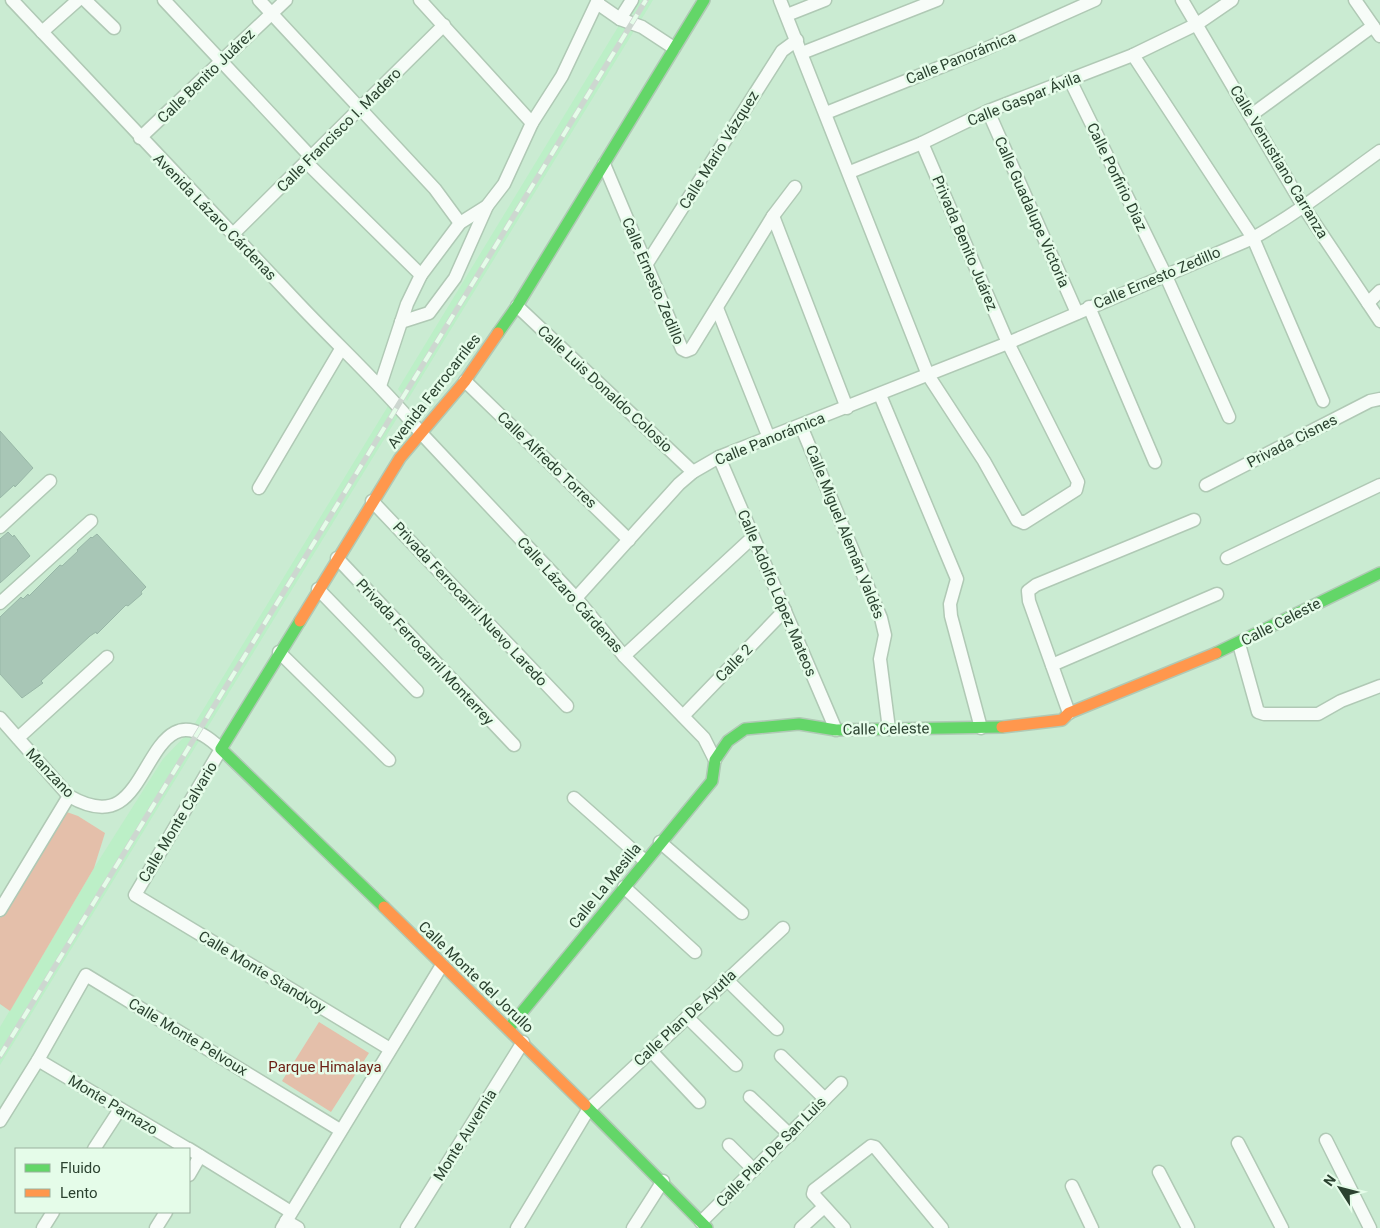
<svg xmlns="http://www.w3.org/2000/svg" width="1380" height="1228" font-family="Roboto,sans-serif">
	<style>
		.built { fill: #bcefc7 }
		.green { fill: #e4bfaa }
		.building { fill: #a8c6b6; stroke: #98b7a7 }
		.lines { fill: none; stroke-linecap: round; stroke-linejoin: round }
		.street-casing { stroke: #b0c9b5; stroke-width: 15 }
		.fast-casing { stroke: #b0c9b5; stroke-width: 14 }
		.slow-casing { stroke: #b0c9b5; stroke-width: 14 }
		.street { stroke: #f7fcf8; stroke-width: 12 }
		.fast { stroke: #63d668; stroke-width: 11 }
		.slow { stroke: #ff974d; stroke-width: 11 }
		.rail-casing { stroke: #cdd7d0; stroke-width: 5.5 }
		.rail { stroke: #e5fce9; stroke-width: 4; stroke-dasharray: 11; stroke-linecap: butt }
		.labels { text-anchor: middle; stroke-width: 5; stroke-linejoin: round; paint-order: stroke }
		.street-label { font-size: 15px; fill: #2b4230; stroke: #e5fce9 }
		.park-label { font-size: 15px; fill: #6b1e13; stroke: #e5fce9 }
	</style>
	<rect width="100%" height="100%" fill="#caebd2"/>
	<g class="built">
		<polygon points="635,0 653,0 641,20 628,11"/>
		<polygon points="621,22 634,31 407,401 398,389"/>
		<polygon points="388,406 399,415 206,730 195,723"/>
		<polygon points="188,733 199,741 0,1065 0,1027 94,868 163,759"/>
	</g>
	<g class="green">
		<polygon points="64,811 78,816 105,833 94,868 10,1011 0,1004 0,918"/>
		<polygon points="319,1022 369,1053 331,1112 282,1081"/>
	</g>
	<g class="building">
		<polygon points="0,431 33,468 15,487 14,485 0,498"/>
		<polygon points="8,532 13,537 14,535 30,556 0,583 0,539"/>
		<polygon points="97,534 146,587 141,592 142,594 128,606 126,605 97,634 96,632 90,636 41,681 43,683 22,698 0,674 0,617 21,597 23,599 28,594 29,596 60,565 62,566 78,551 77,550 91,537 92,538"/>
	</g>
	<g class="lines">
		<defs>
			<g id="street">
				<path d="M12,0C106,100 201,200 295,300C336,344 382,385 420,432L576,598L624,656L704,738L715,760"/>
				<polyline points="85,0 114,28"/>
				<polyline points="164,0 311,157"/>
				<polyline points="259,0 435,189 460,223"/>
				<polyline points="420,0 532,123"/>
				<polyline points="780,0 928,375 984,461 1017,520 1024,523 1076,490 1078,482 1008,343 922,143"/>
				<polyline points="1182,0 1303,206 1380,321"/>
				<polyline points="1355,0 1380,36"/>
				<polyline points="597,3 620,19 642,27 674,48"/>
				<polyline points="787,15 825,0"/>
				<polyline points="620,19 632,0"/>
				<polyline points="42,32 78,0"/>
				<polyline points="802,53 937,0"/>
				<polyline points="1133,55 1253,238 1323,401"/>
				<polyline points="1070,80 1165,274 1229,417"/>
				<polyline points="988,111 1077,313"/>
				<polyline points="826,113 983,50 1095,0"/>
				<polyline points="1250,116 1373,26"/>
				<polyline points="140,138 286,0"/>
				<polyline points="306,162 421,275"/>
				<polyline points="604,164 682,349 686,351 691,349 773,216 795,187"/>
				<polyline points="850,172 922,143 988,111 1133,55 1197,24 1232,0"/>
				<polyline points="773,216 847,408"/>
				<polyline points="233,234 444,25"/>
				<polyline points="646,265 782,51 797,40"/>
				<polyline points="1368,303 1380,291"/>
				<polyline points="517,306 693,472"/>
				<polyline points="1089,307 1155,462"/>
				<polyline points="717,308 769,438"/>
				<polyline points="401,322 429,313 455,278 487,206"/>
				<polyline points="465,381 629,540"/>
				<polyline points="380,386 407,304 421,275 460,223 487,206 504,184 532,123 562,76 598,0"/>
				<polyline points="880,395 957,579 950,604 951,616 981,728"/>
				<polyline points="801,426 881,618 885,635 880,659 889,729"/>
				<polyline points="719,457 836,730"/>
				<polyline points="1206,485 1370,401 1380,399"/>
				<polyline points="259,488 341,349"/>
				<polyline points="372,501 567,706"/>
				<polyline points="0,527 50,481"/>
				<polyline points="337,558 514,745"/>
				<polyline points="1227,558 1380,485"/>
				<polyline points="318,589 417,691"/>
				<path d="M576,598L679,484L693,472L719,457L1008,343L1253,238C1298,213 1338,181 1380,151"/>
				<polyline points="0,603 91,521"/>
				<polyline points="1239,644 1258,712 1264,714 1318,714 1341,701 1380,686"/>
				<polyline points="279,652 389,760"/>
				<polyline points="624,656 753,537"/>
				<polyline points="1052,665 1217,594"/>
				<polyline points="1069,713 1029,601 1028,591 1036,585 1194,520"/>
				<polyline points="683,716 785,610"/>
				<path d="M0,718L69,796C83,804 103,812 119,802C153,781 161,691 221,749L135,895L390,1049"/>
				<polyline points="18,738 107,657"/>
				<polyline points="574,798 645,861"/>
				<polyline points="660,842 742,913"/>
				<polyline points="624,887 695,952"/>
				<polyline points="0,910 69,796"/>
				<polyline points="726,979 777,1029"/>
				<polyline points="687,1017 736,1065"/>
				<polyline points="651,1051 699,1102"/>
				<polyline points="781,1056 825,1099"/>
				<polyline points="38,1060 188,1149"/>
				<polyline points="750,1097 790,1135"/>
				<polyline points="0,1121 38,1060 86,975 340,1130"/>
				<polyline points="1326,1140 1370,1228"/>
				<polyline points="1238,1143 1282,1228"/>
				<polyline points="729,1145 754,1170"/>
				<polyline points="94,1149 120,1109"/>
				<polyline points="189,1149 291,1212"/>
				<polyline points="1159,1172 1188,1228"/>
				<polyline points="189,1175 200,1156"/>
				<polyline points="1072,1186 1092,1228"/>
				<polyline points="286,1221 298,1228"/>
				<polyline points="701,1222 841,1083"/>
				<polyline points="43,1228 53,1212"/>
				<polyline points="156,1228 166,1212"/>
				<polyline points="282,1228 442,965"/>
				<polyline points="407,1228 523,1042"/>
				<polyline points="517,1228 588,1110 783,928"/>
				<polyline points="633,1228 663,1181"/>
				<polyline points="801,1228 824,1207"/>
				<polyline points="844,1228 813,1194 814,1190 871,1146 875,1147 942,1228"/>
			</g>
			<g id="fast">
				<polyline points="498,333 517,306 704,0"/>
				<polyline points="300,621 221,749 384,907"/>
				<polyline points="1216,653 1380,573"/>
				<polyline points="509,1028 712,781 715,760 728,741 745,729 799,724 836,730 1002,727"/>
				<polyline points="585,1105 707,1228"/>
			</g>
			<g id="slow">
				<polyline points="300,621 400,458 465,381 498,333"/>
				<polyline points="1002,727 1062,720 1069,713 1216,653"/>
				<polyline points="384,907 585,1105"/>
			</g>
		</defs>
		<use href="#street" class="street-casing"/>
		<use href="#fast" class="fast-casing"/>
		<use href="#slow" class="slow-casing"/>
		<use href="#street" class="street"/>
		<use href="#fast" class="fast"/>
		<use href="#slow" class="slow"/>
		<defs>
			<polyline id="rail" points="0,1056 646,0"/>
		</defs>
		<use href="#rail" class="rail-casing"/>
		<use href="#rail" class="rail"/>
	</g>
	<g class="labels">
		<g class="street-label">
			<text transform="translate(961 58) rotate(-22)" y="5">Calle Panorámica</text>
			<text transform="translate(206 76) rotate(-44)" y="5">Calle Benito Juárez</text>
			<text transform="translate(1024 99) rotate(-22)" y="5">Calle Gaspar Ávila</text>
			<text transform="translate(339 130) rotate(-45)" y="5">Calle Francisco I. Madero</text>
			<text transform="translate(719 150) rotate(-58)" y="5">Calle Mario Vázquez</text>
			<text transform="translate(1279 162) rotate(59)" y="5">Calle Venustiano Carranza</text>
			<text transform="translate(1117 177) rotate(64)" y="5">Calle Porfirio Díaz</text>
			<text transform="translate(1032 212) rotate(66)" y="5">Calle Guadalupe Victoria</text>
			<text transform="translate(215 217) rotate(46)" y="5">Avenida Lázaro Cárdenas</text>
			<text transform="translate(965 243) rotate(67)" y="5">Privada Benito Juárez</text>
			<text transform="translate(1157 278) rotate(-23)" y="5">Calle Ernesto Zedillo</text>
			<text transform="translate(653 281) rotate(67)" y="5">Calle Ernesto Zedillo</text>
			<text transform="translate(605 389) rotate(43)" y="5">Calle Luis Donaldo Colosio</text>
			<text transform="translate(434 391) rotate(-52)" y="5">Avenida Ferrocarriles</text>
			<text transform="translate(770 439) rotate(-22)" y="5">Calle Panorámica</text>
			<text transform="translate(1292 441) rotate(-27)" y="5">Privada Cisnes</text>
			<text transform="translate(547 460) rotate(44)" y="5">Calle Alfredo Torres</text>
			<text transform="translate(845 532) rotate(68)" y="5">Calle Miguel Alemán Valdés</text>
			<text transform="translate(777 593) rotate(67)" y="5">Calle Adolfo López Mateos</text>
			<text transform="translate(570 595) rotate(48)" y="5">Calle Lázaro Cárdenas</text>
			<text transform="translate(470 604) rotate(47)" y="5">Privada Ferrocarril Nuevo Laredo</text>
			<text transform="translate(1281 622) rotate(-27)" y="5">Calle Celeste</text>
			<text transform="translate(425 652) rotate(47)" y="5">Privada Ferrocarril Monterrey</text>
			<text transform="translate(734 663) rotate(-46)" y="5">Calle 2</text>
			<text transform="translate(886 729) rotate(-1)" y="5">Calle Celeste</text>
			<text transform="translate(50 773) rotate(46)" y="5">Manzano</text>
			<text transform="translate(178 822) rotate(-59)" y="5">Calle Monte Calvario</text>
			<text transform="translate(605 886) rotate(-51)" y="5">Calle La Mesilla</text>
			<text transform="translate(262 972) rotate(31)" y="5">Calle Monte Standvoy</text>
			<text transform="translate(476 977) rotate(44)" y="5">Calle Monte del Jorullo</text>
			<text transform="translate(685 1018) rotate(-43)" y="5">Calle Plan De Ayutla</text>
			<text transform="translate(188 1037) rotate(31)" y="5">Calle Monte Pelvoux</text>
			<text transform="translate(113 1105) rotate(31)" y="5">Monte Parnazo</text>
			<text transform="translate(465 1135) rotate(-58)" y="5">Monte Auvernia</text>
			<text transform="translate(771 1152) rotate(-45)" y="5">Calle Plan De San Luis</text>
		</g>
		<g class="park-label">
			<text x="325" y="1072">Parque Himalaya</text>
		</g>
	</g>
	<rect x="15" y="1148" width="175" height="65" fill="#e5fce9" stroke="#9bb29f"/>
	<rect x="25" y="1164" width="25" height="8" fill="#63d668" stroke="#9bb29f"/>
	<text x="60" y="1173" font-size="15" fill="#2b4230">Fluido</text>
	<rect x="25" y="1189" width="25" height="8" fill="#ff974d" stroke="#9bb29f"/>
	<text x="60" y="1198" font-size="15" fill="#2b4230">Lento</text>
	<g transform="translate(1340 1188) rotate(306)" stroke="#e5fce9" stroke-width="4" paint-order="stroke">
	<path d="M0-4L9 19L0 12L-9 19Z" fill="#2b4230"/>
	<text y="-8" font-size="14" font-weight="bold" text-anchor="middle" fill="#2b4230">N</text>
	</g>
</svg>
